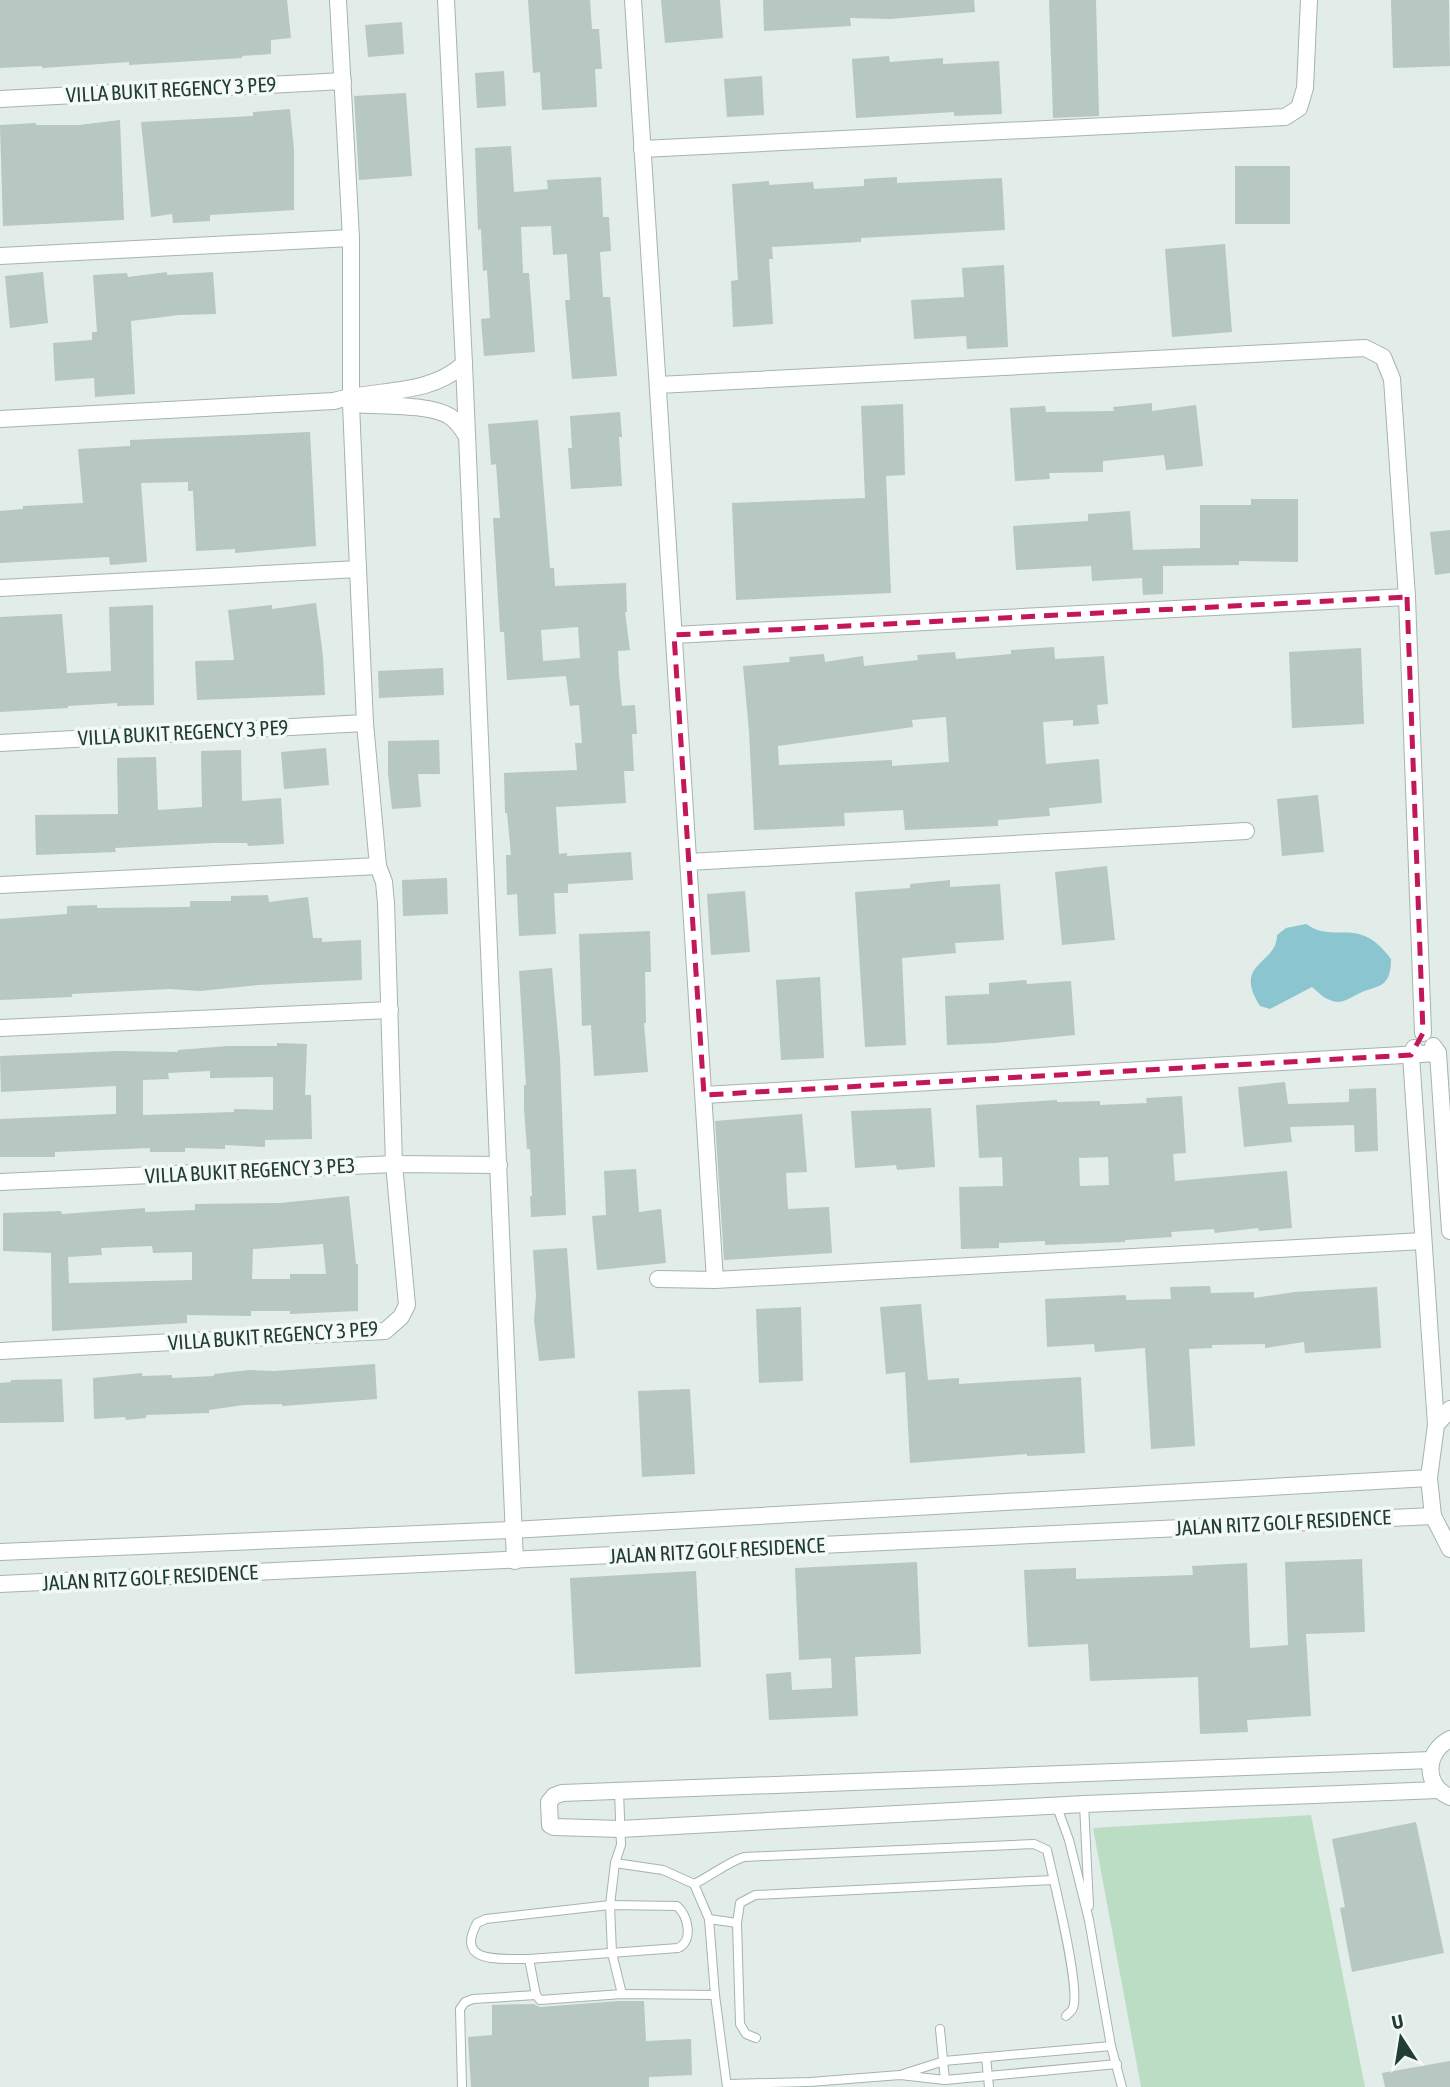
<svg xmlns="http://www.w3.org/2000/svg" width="1450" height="2087" font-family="'Asap Condensed',sans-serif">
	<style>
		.green { fill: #bbddc4 }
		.water { fill: #8bc6d0 }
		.building { fill: #b7c7c1; fill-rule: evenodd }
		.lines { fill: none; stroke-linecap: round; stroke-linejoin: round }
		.lane-casing { stroke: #a5b4af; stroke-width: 10 }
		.street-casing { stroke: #a5b4af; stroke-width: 18 }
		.lane { stroke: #fff; stroke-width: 8 }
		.street { stroke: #fff; stroke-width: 16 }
		.marked { fill: none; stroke: #c2185b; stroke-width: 5; stroke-dasharray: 14 9; stroke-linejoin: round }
		.labels { text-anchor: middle; stroke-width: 7; stroke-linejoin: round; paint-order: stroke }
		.street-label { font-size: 21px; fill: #223d36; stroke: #f3f9f6 }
	</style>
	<rect width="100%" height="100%" fill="#e2ece8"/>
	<polygon class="green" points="1311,1815 1365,2087 1141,2087 1093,1828"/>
	<path class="water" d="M1306,924C1337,945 1358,914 1391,959C1391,991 1376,984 1356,995C1348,999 1340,1005 1330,1000C1323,998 1317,991 1312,987L1270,1009L1260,1006C1232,962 1277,965 1277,935L1286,928Z"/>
	<g class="building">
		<polygon points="0,0 287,0 291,38 271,40 271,54 242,56 242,58 129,65 129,62 42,68 42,66 0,68"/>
		<polygon points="528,0 590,0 592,29 599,29 602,69 595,69 597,107 542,110 540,72 533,73"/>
		<polygon points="661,0 720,0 723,38 665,43"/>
		<polygon points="763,0 974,0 975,12 890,19 850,18 851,26 764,31"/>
		<polygon points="1049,0 1096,0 1099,116 1053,118"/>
		<polygon points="1391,0 1449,0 1450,66 1393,68"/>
		<polygon points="402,22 404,54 368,57 365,25"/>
		<polygon points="889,56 890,62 943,58 943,64 999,61 1002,114 954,116 954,112 856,118 852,59"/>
		<polygon points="504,71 506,106 477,108 475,73"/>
		<polygon points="762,76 764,115 727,117 724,79"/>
		<polygon points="406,93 412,176 359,180 354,96"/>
		<polygon points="290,109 294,150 294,210 210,215 210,221 173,223 172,214 151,217 141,122 253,116 253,112"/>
		<polygon points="120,120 124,220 3,226 0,125 36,123 36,125 79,125"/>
		<polygon points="511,146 514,192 548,189 547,180 601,177 603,217 609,217 611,251 600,252 603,297 610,297 617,376 572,379 565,300 570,300 567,254 553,255 551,226 521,227 523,273 529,273 535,352 484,356 481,319 490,318 487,270 483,271 481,229 478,230 475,148"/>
		<rect x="1235" y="166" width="55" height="58"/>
		<polygon points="897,177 897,183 1002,178 1005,230 861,238 861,242 772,247 773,259 769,259 773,324 733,327 731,281 738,280 732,184 769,181 769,185 813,182 814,189 864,186 864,179"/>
		<polygon points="1225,244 1232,332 1172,337 1165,249"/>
		<polygon points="1004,265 1008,347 967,349 966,336 914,339 911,300 964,297 962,268"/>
		<polygon points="43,272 48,323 10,328 5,276"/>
		<polygon points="167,272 167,275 213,272 216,314 179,315 131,321 135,394 95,397 94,378 55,381 53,343 92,340 92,332 97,332 93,275 127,273 128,277"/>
		<polygon points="1152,403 1152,411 1196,405 1203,466 1166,470 1164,455 1103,461 1103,472 1049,473 1050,479 1015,481 1010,408 1045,406 1046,412 1114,411 1113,407"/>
		<polygon points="903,404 905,475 886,476 891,593 736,600 732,503 865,498 861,406"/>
		<polygon points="620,412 622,437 619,437 622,486 571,489 568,448 572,448 570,416"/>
		<path d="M538,420L550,568H554L555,586L626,583L627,612H625L630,650L618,651L619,674L622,706L635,705L637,734H632L634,771H624L626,803L556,807L559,854L567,853V856L631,852L633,880L568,884V893H554L556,934L519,936L517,894L507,895L506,855H511L507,813H505L504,773L577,770L575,743H582L579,705L570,706L566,676L507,680L504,632H500L493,518H500L496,464L491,465L488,424ZM578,627L580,658L543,661L541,630Z"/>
		<polygon points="310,432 316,546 235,553 235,549 196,551 193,491 188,491 188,482 141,483 147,562 110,565 109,557 0,563 0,511 23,509 23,506 83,503 78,449 130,446 130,440"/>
		<polygon points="1251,499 1298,499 1298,562 1239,561 1239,565 1163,566 1163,594 1143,595 1142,578 1092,581 1091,566 1016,570 1013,526 1088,521 1088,514 1130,511 1133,550 1200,548 1200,505 1251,505"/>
		<polygon points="1450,530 1450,573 1435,575 1430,532"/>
		<polygon points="316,603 323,656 325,695 197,700 195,661 234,660 228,610 272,605 272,609"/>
		<polygon points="153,605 154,705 117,706 117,703 68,706 68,708 0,712 0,617 62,614 67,673 111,671 109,607"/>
		<path d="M1054,647L1055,659L1104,656L1108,704L1097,705L1099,724L1073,726V720L1043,722L1046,764L1099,759L1102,803L1049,808L1050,816L998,820V826L905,830L903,810L844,813L845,826L754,830L749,731L743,666L790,662L789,657L824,654L825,662L863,656L864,666L918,660L917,655L955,652L956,659L1011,654V650ZM946,717L949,762L892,766V760L779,765L778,746L913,727L912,720Z"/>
		<polygon points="1361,648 1364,724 1292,728 1289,652"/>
		<polygon points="443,668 444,695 379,698 378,671"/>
		<polygon points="439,740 440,774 418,774 421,807 392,809 388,774 388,741"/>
		<polygon points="326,748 329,785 284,789 281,752"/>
		<polygon points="241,750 242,801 281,798 284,844 248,846 247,843 213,843 115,848 116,852 36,855 35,815 118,814 117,758 156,757 158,810 202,807 201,751"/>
		<polygon points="1318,795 1324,852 1282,856 1277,799"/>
		<polygon points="1107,866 1115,940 1062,945 1055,872"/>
		<polygon points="447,878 448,914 403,916 402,880"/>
		<polygon points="950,880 950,887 1000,884 1004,940 955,943 956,953 902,958 906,1045 865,1047 855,892 910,888 910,884"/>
		<polygon points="745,891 750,952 711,955 707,894"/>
		<polygon points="268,895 269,902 308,897 313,938 322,938 322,942 361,940 362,980 258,985 200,991 169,989 72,994 72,997 0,1000 0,919 67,914 67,906 97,905 97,908 190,907 190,901 231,901 231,896"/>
		<polygon points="650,931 651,972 645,972 646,1023 644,1023 648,1072 594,1076 591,1025 582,1026 579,934"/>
		<polygon points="552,968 560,1058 566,1215 531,1217 530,1196 532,1196 530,1149 527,1149 524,1109 524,1085 526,1085 519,971"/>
		<polygon points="820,977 824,1058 781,1060 776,980"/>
		<polygon points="1026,980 1027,984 1071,981 1075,1035 994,1043 947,1045 945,996 989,994 989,983"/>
		<path d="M277,1043L307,1044L305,1095H311L312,1139L265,1140V1147L225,1145V1149L185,1148V1152H150V1148L55,1152V1157H0V1119L116,1114V1086L1,1092L0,1056L117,1051L178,1052V1050L228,1046H277ZM210,1071V1078L273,1077V1110L234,1109V1112L143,1115V1080L169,1079L168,1073Z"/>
		<polygon points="1285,1082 1288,1104 1349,1102 1349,1089 1376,1088 1378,1151 1355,1152 1354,1125 1290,1127 1292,1142 1244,1147 1238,1087"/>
		<path d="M1182,1096L1186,1153L1173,1154L1175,1181L1287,1171L1292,1228L1259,1231L1258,1228L1215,1233L1214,1229L1171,1232L1172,1237L1125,1240V1242L1045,1245V1241L999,1243V1248L961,1249L959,1187L1003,1186L1002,1157L979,1158L976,1105L1057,1100V1102L1100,1101V1105L1147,1103L1146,1098ZM1108,1157L1109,1185L1080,1186L1079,1158Z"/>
		<polygon points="931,1108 935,1167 897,1170 896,1165 855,1168 851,1111"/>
		<polygon points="802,1114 807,1172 786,1173 788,1209 829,1207 832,1253 724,1260 715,1121"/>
		<polygon points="636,1169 639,1212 661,1209 666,1263 597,1270 592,1216 606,1215 604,1171"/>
		<path d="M349,1196L356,1264H358V1311L290,1314V1311H251V1316L187,1315V1323L52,1331L51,1253L3,1251V1213L61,1211L62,1214L145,1208V1212L195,1210V1204L280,1203ZM323,1244L326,1274H290V1279H252L253,1249ZM152,1246L153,1253L192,1252V1280L69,1283L68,1257L102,1255L101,1248Z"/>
		<polygon points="567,1248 575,1358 539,1361 534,1320 536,1296 533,1250"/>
		<polygon points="1210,1286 1211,1293 1254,1292 1254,1298 1295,1292 1377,1287 1381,1348 1305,1353 1304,1342 1265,1348 1265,1344 1212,1345 1212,1348 1189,1349 1195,1446 1151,1449 1145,1348 1095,1352 1094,1344 1047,1347 1045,1299 1126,1295 1126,1300 1171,1299 1170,1287"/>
		<polygon points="921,1304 928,1380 959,1378 959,1384 1081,1377 1085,1453 1027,1456 1027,1454 910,1463 905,1372 886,1374 880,1307"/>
		<polygon points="801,1307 803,1381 759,1383 756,1309"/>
		<polygon points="375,1364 377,1399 282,1406 282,1404 244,1405 209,1410 209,1413 146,1415 146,1418 126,1420 125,1417 94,1419 93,1378 142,1373 142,1376 172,1375 172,1378 214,1376 214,1374 249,1370 274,1371"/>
		<polygon points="62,1379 64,1422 0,1423 0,1383 11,1382 11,1380"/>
		<polygon points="690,1389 695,1474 642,1477 638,1391"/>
		<polygon points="1362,1559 1365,1632 1306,1634 1311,1716 1247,1720 1248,1732 1200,1734 1198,1677 1090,1681 1088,1644 1028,1647 1024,1570 1076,1568 1076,1579 1193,1575 1192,1566 1247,1563 1250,1648 1288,1645 1285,1562"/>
		<polygon points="917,1562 921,1654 855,1657 858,1716 769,1720 766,1674 791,1672 792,1690 832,1688 831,1658 799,1660 795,1568"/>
		<polygon points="696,1571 701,1667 575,1674 570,1578"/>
		<polygon points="1416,1822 1444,1953 1352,1972 1340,1908 1345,1907 1332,1839"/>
		<polygon points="619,2001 644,2001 646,2041 691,2039 692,2075 649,2077 649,2087 471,2087 468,2037 492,2035 492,2005 534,2004 540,2007"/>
		<polygon points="1450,2061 1450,2087 1385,2087 1382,2073"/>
	</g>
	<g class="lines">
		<defs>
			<g id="lane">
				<polyline points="619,1791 621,1845 615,1863 663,1870 694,1884 709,1919 715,1995 727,2087"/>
				<polyline points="1084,1804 1089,1906"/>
				<polyline points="1057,1807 1069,1840 1089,1920 1111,2046 1122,2087"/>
				<polyline points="615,1863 610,1905 612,1953 622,1994"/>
				<path d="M694,1884C711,1876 726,1863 744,1857L1034,1844L1047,1850C1053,1878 1081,1988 1073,2008C1072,2011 1069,2013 1066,2016"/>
				<polyline points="709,1919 737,1923"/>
				<path d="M529,1959L678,1948C694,1941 688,1916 677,1906L610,1905L486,1919L477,1923C454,1966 504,1958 529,1959L536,1995L540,2000L622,1994L715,1995"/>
				<polyline points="940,2029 945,2080"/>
				<polyline points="756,2038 746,2034 740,2024 737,1923 740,1903 755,1895 1053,1880"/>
				<polyline points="986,2057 989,2087"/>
				<polyline points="903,2074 944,2061 1111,2046"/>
				<polyline points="728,2084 810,2082 900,2075 945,2080 1117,2064"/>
				<polyline points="462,2087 460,2009 465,2002 473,1999 536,1995"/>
			</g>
			<g id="street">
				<polyline points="446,0 464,364 515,1561"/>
				<polyline points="633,0 715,1280"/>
				<polyline points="0,99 343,81"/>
				<polyline points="642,149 1285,117 1299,108 1305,88 1309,0"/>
				<polyline points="0,256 351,238"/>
				<polyline points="658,385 1365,348 1383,357 1392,379 1407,597 1423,1033"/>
				<path d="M350,404C375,406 433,403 452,418C458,422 462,429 466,435"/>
				<path d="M0,419L334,401C378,388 427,397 464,364"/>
				<polyline points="0,588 358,569"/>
				<polyline points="674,635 1407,597"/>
				<polyline points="0,743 365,723"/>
				<polyline points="689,862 1246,831"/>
				<polyline points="0,885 378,866"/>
				<polyline points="0,1028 390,1010"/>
				<polyline points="1433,1046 1438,1053 1450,1231"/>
				<polyline points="1414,1048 1411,1055 1436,1425"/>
				<polyline points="704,1095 1438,1053"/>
				<polyline points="0,1182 394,1164 499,1165"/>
				<polyline points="658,1279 715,1280 1423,1241"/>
				<polyline points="0,1351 385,1331 401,1317 407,1305 394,1164 386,903 384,882 378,866 365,723 358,569 351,404 351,238 338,0"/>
				<polyline points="1450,1409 1436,1425 1429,1478 1433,1516 1450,1549"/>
				<polyline points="0,1552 512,1530 1429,1478"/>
				<polyline points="0,1584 1433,1516"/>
				<path d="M1450,1739C1425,1752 1423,1785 1450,1797"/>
				<polyline points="1431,1760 562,1793 554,1796 549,1802 550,1825 554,1827 620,1829 1084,1804 1438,1790"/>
			</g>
		</defs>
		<use href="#lane" class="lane-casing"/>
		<use href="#street" class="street-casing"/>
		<use href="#lane" class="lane"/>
		<use href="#street" class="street"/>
	</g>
	<path class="marked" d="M1407,597L1423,1033L1411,1055L704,1095L674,635Z"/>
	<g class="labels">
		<g class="street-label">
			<text transform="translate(171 90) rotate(-3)" y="7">VILLA BUKIT REGENCY 3 PE9</text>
			<text transform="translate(183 733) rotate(-3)" y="7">VILLA BUKIT REGENCY 3 PE9</text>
			<text transform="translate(250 1171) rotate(-3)" y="7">VILLA BUKIT REGENCY 3 PE3</text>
			<text transform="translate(273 1336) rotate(-4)" y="7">VILLA BUKIT REGENCY 3 PE9</text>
			<text transform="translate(1283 1523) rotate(-3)" y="7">JALAN RITZ GOLF RESIDENCE</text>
			<text transform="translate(717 1551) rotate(-3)" y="7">JALAN RITZ GOLF RESIDENCE</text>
			<text transform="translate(150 1578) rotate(-3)" y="7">JALAN RITZ GOLF RESIDENCE</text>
		</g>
	</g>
	<g transform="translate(1401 2038) rotate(348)" stroke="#f3f9f6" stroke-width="5" paint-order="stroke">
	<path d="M0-5L12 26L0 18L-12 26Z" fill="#223d36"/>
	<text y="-10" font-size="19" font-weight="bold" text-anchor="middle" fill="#223d36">U</text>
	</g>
</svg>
